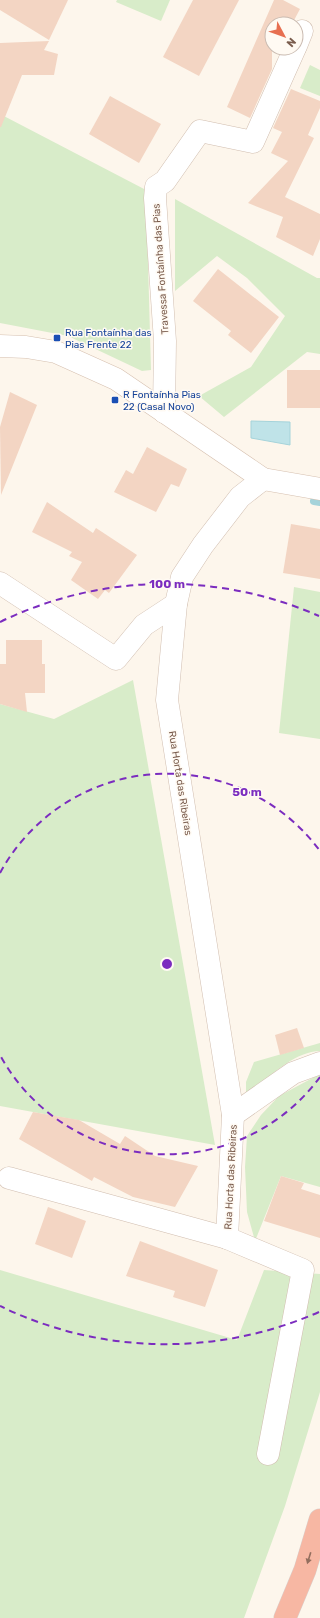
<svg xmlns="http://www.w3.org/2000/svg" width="320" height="1618" font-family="Rubik,sans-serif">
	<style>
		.green { fill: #d8ecc9 }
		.water { fill: #bfe3e8; stroke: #a5d3da }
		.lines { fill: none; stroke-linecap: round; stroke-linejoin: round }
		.stream { stroke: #a5d3da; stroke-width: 8 }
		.building { fill: #f3d5c3 }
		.street-casing { stroke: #d1beb0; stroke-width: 23 }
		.secondary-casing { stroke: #d6c0b0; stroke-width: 23 }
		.highway-casing { stroke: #dad1cd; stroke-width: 23 }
		.street { stroke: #fff; stroke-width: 22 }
		.secondary { stroke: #fff; stroke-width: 22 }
		.highway { stroke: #f7b7a3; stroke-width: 22 }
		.oneway { fill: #936e5e }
		.ring { fill: none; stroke: #7b2cbf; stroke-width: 2; stroke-dasharray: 7 5 }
		.transit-dot { fill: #1a4fb4; stroke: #fffaf3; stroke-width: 1.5 }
		.labels { text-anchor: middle; stroke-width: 3; stroke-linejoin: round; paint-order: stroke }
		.street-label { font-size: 10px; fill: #7a5c4d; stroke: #fffaf3 }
		.transit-label { font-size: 10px; fill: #164399; stroke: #fffaf3; text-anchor: start }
		.centre { fill: #7b2cbf; stroke: #fffaf3; stroke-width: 2 }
		.ring-label { font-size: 12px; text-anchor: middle; font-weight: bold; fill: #7b2cbf; stroke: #fffaf3; stroke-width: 3; stroke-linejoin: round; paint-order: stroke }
	</style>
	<rect width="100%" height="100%" fill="#fdf6ec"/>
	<g class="green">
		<polygon points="117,0 170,0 161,21 116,2"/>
		<polygon points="310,65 320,70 320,96 300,88"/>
		<polygon points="0,114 146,190 151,370 142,371 68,336 0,323"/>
		<polygon points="175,199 317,278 320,278 320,354 307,352 224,417 199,396 251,367 285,316 247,278 217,256 175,291"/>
		<polygon points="294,587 320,592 320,739 279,733"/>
		<polygon points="133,680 215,1145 0,1106 0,704 54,719"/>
		<path d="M320,1043V1051C294,1051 266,1080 246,1096V1082L254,1062Z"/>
		<polygon points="320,1074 320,1187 281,1176 255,1241 247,1212 245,1167 247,1136 261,1115 279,1096"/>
		<polygon points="0,1270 237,1340 264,1270 320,1274 320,1392 285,1506 244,1618 0,1618"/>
	</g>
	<polygon class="water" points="251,421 290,422 290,445 251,438"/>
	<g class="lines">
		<polyline class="stream" points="314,501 320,502"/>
	</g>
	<g class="building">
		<polygon points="0,0 68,0 49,40 0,10"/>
		<polygon points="193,0 239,0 199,76 163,57"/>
		<polygon points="274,0 283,0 300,9 292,24 272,24 272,69 250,118 227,107"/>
		<polygon points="49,41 44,50 58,54 54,75 22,75 1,127 0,127 0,43"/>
		<polygon points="291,89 320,101 320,108 308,135 314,138 285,197 320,214 320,239 313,256 276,237 283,217 248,203 288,161 271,153 282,132 273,128"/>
		<polygon points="110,96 161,124 139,163 89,134"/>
		<polygon points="218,269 279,317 251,353 228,335 231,331 193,301"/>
		<rect x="287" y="370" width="33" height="38"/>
		<polygon points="10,392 37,405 1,495 0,427"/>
		<polygon points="147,447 187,469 179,487 171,484 156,512 114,492 126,470 133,474"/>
		<polygon points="47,502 93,533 96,528 137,555 109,593 105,590 98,599 71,580 82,562 69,556 72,552 32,532"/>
		<polygon points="291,524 320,529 320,579 283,573"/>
		<polygon points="6,640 42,640 42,664 45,664 45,693 25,693 27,712 0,704 0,664 6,664"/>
		<polygon points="297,1028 304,1048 280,1055 275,1035"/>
		<polygon points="33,1112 79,1120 120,1144 125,1136 155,1156 198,1166 175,1207 133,1197 94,1177 92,1181 19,1139"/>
		<polygon points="281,1176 304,1183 301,1189 320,1195 320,1238 264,1221"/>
		<polygon points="48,1207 86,1221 72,1258 35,1244"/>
		<polygon points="140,1241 218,1270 205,1307 173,1297 175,1291 126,1276"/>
	</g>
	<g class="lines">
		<defs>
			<g id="street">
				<polyline points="296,46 302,31"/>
				<polyline points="164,412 165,341 155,198 156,187 165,181 200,131 253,142 295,48"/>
				<polyline points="0,583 116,659 144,625 176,604"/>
				<polyline points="233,1115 293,1073 320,1063"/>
				<polyline points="9,1178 227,1238 303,1270 268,1454"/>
				<polyline points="227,1238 233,1115 167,700 176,604 182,577 203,545 240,497 263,479"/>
			</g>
			<polyline id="secondary" points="0,346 26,347 56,352 116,379 263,479 320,489"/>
			<polyline id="highway" points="285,1618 305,1570 320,1520"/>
		</defs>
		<use href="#street" class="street-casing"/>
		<use href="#secondary" class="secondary-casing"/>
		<use href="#highway" class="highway-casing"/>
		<use href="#street" class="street"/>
		<use href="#secondary" class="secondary"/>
		<use href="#highway" class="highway"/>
	</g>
	<defs><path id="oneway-solid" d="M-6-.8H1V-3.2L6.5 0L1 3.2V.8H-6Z"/></defs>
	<use class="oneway" href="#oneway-solid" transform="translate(309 1558) rotate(107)"/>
	<g class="ring">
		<path d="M320 1077A190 190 0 0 1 0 1055M0 873A190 190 0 0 1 320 851"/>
		<path d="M319 1312A380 380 0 0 1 0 1306M0 622A380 380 0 0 1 319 616"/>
	</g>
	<g class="transit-dot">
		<rect x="53" y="334" width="8" height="8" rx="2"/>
		<rect x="111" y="396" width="8" height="8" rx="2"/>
	</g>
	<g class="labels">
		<g class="street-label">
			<text transform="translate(160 269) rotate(-94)" y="4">Travessa Fontaínha das Pias</text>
			<text transform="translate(181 783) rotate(81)" y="4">Rua Horta das Ribeiras</text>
			<text transform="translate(230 1177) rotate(-87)" y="4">Rua Horta das Ribeiras</text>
		</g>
		<g class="transit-label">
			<text x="65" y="336">Rua Fontaínha das<tspan x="65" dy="12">Pias Frente 22</tspan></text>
			<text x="123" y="398">R Fontaínha Pias<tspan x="123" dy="12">22 (Casal Novo)</tspan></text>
		</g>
	</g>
	<circle cx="167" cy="964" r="6" class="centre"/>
	<g class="ring-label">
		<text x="167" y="588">100 m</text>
		<text x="247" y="796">50 m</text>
	</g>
	<g transform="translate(284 36) rotate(131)"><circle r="19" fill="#fffaf3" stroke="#cabbb1"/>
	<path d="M0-3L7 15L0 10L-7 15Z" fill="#e76f51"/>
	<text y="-6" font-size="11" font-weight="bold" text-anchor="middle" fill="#7a5c4d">N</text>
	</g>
</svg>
